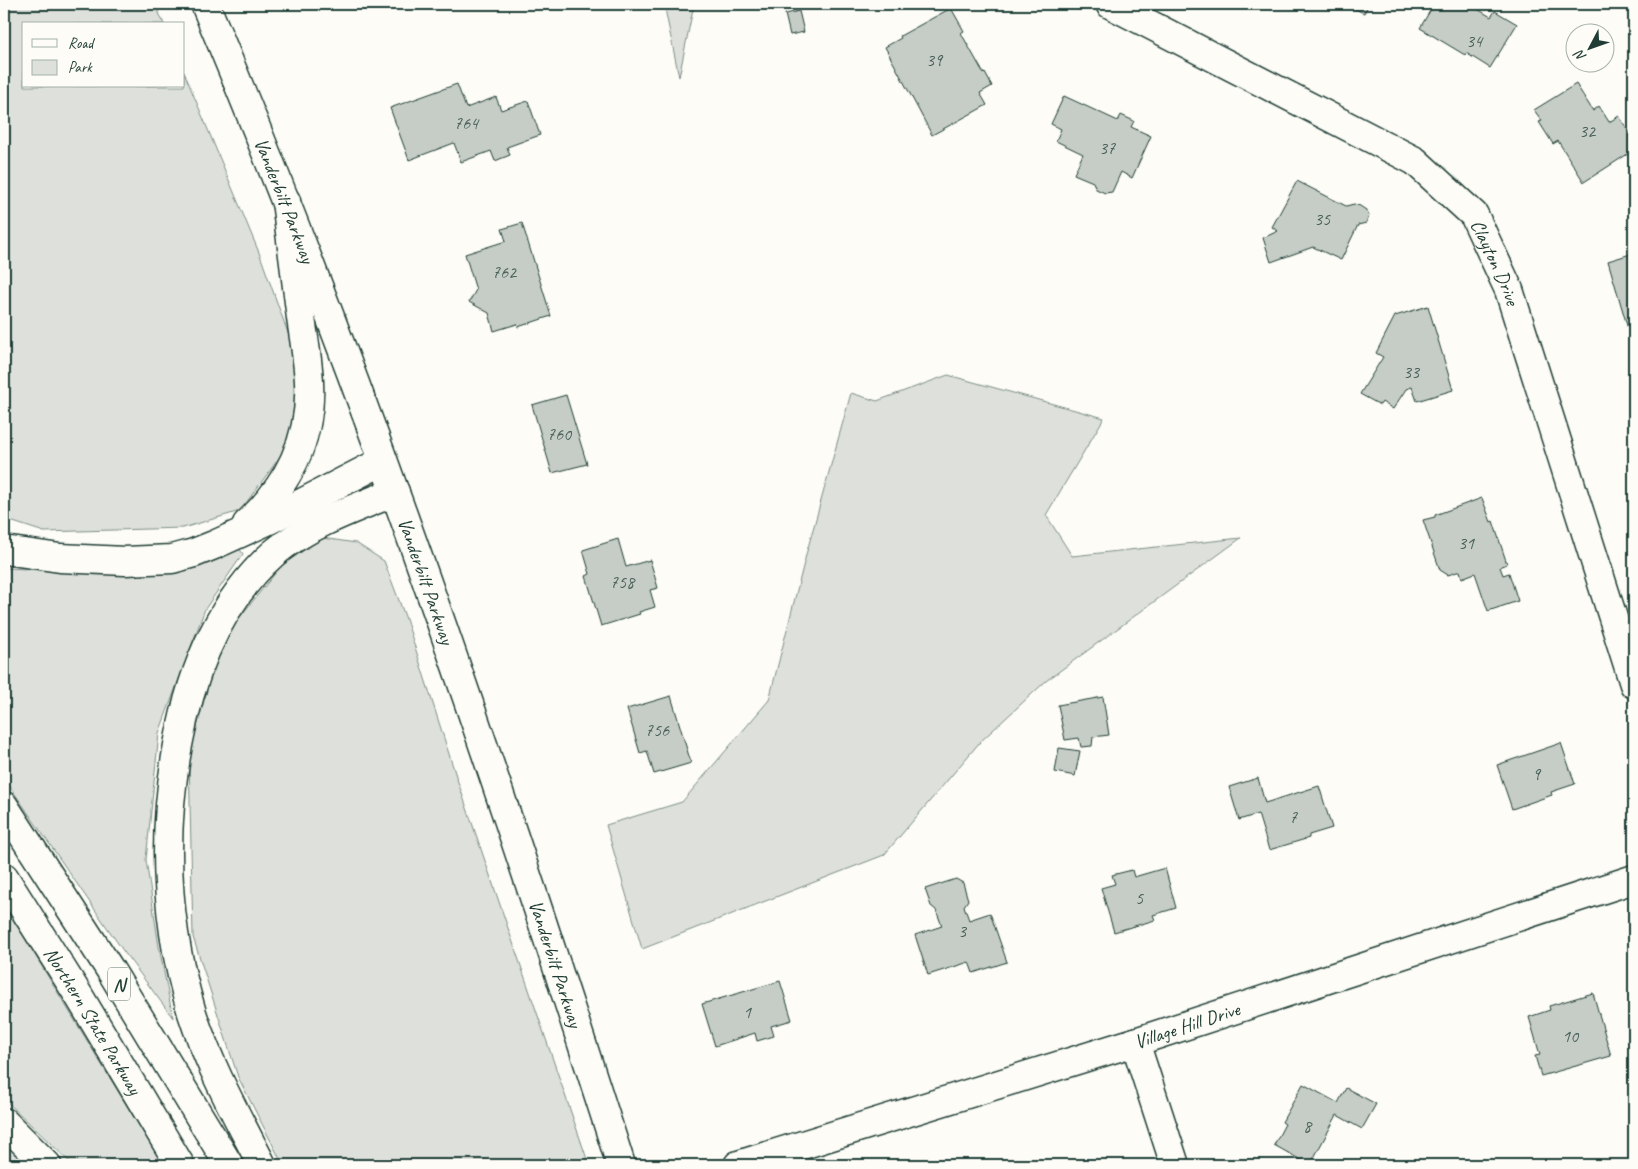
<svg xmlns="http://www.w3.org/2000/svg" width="1638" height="1169" font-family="Caveat,sans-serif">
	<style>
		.green { fill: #dde0db; stroke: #7e8e88 }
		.building { fill: #c6cdc7; stroke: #1f3d34 }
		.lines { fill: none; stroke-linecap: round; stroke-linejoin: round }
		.minor-casing { stroke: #1f3d34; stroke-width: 31 }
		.tertiary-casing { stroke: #1f3d34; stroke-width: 31 }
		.secondary-casing { stroke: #1f3d34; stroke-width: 31 }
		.motorway-casing { stroke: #1f3d34; stroke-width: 31 }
		.minor { stroke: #fdfcf7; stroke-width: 28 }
		.tertiary { stroke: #fdfcf7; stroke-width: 28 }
		.secondary { stroke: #fdfcf7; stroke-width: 28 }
		.motorway { stroke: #fdfcf7; stroke-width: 28 }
		.labels { text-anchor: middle; stroke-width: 4.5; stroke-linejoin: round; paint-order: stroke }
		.number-label { font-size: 18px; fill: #496159 }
		.shield { fill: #fdfcf7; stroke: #62766e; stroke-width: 1 }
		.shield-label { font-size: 19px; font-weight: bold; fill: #1f3d34 }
		.street-label { font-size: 20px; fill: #1f3d34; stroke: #fdfcf7 }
	</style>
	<rect width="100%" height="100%" fill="#fdfcf7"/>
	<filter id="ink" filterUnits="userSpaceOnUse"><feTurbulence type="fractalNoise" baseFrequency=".02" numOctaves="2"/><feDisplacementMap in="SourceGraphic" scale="10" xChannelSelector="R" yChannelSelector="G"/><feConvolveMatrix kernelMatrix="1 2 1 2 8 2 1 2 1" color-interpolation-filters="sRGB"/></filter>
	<g filter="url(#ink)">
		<g class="green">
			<polygon points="4,4 155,4 164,24 24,24 24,86 184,86 184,72 260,255 293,347 304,403 291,442 240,511 183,528 44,532 4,519"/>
			<polygon points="664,4 694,4 679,77"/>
			<polygon points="948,375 1104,418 1046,515 1072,556 1241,538 1046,681 980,742 884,855 642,949 606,825 682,802 769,700 807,551 851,393 877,401"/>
			<polygon points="322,538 356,543 384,561 406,619 457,779 589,1165 283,1165 238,1077 193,937 189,758 219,643 281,566"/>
			<polygon points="237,545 243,554 205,609 159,733 146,860 159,947 173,1018 124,952 4,778 4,568 123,573"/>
			<polygon points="4,906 24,937 163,1165 73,1165 4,1099"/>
			<polygon points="4,1142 28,1165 4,1165"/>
		</g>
		<g class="building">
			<polygon points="1344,4 1369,4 1364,13"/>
			<polygon points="1434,4 1469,4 1491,17 1495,11 1517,24 1490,68 1466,53 1465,55 1420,28"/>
			<polygon points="951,8 964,31 961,33 984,74 985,73 992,86 980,93 987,105 932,135 885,47 901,38 900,36"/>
			<polygon points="799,11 804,32 790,35 785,14"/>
			<polygon points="457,84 466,108 496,97 501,110 528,101 540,135 507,147 510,155 495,161 491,151 461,162 454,143 409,160 390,108"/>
			<polygon points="1576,84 1593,111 1599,106 1609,122 1619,116 1634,140 1634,150 1584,182 1558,141 1553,144 1539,122 1542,121 1534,110"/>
			<polygon points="1064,96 1118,121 1121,115 1134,121 1131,127 1151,136 1132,178 1121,172 1112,192 1105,193 1096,189 1093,182 1074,174 1083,154 1056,141 1061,129 1051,124"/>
			<polygon points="1297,181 1346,206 1354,204 1360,206 1366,210 1369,216 1366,223 1358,225 1341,260 1313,247 1271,262 1263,238 1278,231 1272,227"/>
			<polygon points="522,223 551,316 518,327 517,324 494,331 489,313 469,302 476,290 465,254 506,241 502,229"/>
			<polygon points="1634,253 1634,338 1631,339 1608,261"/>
			<polygon points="1428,306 1453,390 1417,401 1412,387 1406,389 1393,409 1382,402 1380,405 1360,394 1383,357 1376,353 1395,316"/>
			<polygon points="566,395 587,464 552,473 532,405"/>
			<polygon points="1482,498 1491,522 1493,521 1507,564 1500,567 1503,575 1509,573 1518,601 1488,611 1475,573 1462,578 1460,571 1448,575 1440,570 1423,520 1435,517 1435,515"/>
			<polygon points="618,539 626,567 650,560 658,588 650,590 655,607 639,612 640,614 601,626 586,576 590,574 583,550"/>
			<polygon points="671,696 691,763 654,774 647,751 640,753 627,709"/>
			<polygon points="1103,697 1109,735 1093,737 1092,746 1081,747 1079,738 1065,740 1058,705"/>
			<polygon points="1561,743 1575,784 1551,792 1552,795 1512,809 1497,765"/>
			<polygon points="1059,748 1080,751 1075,776 1055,772"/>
			<polygon points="1258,778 1265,803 1319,786 1332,828 1309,835 1309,838 1269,850 1258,814 1239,820 1229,787"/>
			<polygon points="1165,868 1176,908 1153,915 1155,920 1114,932 1101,888 1115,884 1112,875 1132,870 1134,877"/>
			<polygon points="956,879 963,883 968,900 964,906 969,920 990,913 1007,962 973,973 969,962 928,975 915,935 942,926 936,910 931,906 925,889"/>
			<polygon points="780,981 792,1020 771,1026 774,1036 757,1041 755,1033 715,1046 702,1004"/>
			<polygon points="1593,993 1611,1056 1541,1076 1535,1056 1540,1055 1529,1017 1550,1010 1549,1006"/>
			<polygon points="1303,1084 1338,1103 1346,1088 1376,1104 1362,1129 1337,1115 1310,1165 1274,1145 1285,1124 1282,1122"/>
		</g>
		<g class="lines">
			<defs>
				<g id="minor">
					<path id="s1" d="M1110,4L1415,161L1474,215L1509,290L1634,684"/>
					<polyline points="1135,1042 1175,1165"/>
				</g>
				<g id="tertiary">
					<path id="s2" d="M738,1165L1135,1042L1634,879"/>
				</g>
				<g id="secondary">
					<path id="s3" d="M205,4C365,383 496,774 621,1165"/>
				</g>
				<g id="motorway">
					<path d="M247,524C288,485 312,440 309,382C308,361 304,339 301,318C296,279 291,240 286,201"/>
					<polyline points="4,550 60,558 125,561 172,559 194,553 214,545 269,520 383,461"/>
					<polyline points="4,806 111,971 229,1165"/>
					<path id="s4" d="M4,877L79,996L180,1165"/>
					<polyline points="4,1122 47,1165"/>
					<path d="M262,1165C237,1116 209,1066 192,1013C165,924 161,837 178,745C191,673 218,603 274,553C307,525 355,508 395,492"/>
				</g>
			</defs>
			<use href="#minor" class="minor-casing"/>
			<use href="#tertiary" class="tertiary-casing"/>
			<use href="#secondary" class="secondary-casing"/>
			<use href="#motorway" class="motorway-casing"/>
			<use href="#minor" class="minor"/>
			<use href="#tertiary" class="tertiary"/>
			<use href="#secondary" class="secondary"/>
			<use href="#motorway" class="motorway"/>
		</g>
	</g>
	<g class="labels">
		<g class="number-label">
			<text x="1474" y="47">34</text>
			<text x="934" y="66">39</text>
			<text x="466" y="129">764</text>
			<text x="1587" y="137">32</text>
			<text x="1107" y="154">37</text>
			<text x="1322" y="225">35</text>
			<text x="504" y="278">762</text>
			<text x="1411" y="378">33</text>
			<text x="559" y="440">760</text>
			<text x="1466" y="549">31</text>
			<text x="622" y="588">758</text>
			<text x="657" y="736">756</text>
			<text x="1536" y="780">9</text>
			<text x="1293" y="823">7</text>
			<text x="1139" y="904">5</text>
			<text x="962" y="937">3</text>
			<text x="747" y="1018">1</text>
			<text x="1570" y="1042">10</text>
			<text x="1307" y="1132">8</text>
		</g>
		<rect class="shield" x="108" y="967.5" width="22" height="33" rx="4"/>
		<g class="shield-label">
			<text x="119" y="991">N</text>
		</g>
		<g class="street-label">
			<text dy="7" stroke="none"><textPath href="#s3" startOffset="212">Vanderbilt Parkway</textPath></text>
			<text dy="7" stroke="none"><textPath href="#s1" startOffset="475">Clayton Drive</textPath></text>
			<text dy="7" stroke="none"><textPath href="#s3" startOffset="618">Vanderbilt Parkway</textPath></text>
			<text dy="7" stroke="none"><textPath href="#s3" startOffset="1022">Vanderbilt Parkway</textPath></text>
			<text dy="7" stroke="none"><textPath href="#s4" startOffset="169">Northern State Parkway</textPath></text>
			<text dy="7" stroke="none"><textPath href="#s2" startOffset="470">Village Hill Drive</textPath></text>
		</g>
	</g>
	<rect width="1638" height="1169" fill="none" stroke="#fdfcf7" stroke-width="20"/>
	<rect x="10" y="10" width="1618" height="1149" fill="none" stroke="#1f3d34" stroke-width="2" filter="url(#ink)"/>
	<rect x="22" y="22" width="162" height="65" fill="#fdfcf7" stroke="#a4b0a9"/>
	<rect x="32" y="39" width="25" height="8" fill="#fdfcf7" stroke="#a4b0a9"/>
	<text x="68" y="48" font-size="15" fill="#1f3d34">Road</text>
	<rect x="32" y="60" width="25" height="15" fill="#dde0db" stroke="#a4b0a9"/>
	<text x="68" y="72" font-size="15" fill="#1f3d34">Park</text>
	<g transform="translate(1590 48) rotate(229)"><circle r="24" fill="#fdfcf7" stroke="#a4b0a9"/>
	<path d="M0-4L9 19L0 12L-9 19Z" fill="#1f3d34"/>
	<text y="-8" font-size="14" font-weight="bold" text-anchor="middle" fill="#1f3d34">N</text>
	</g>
</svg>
